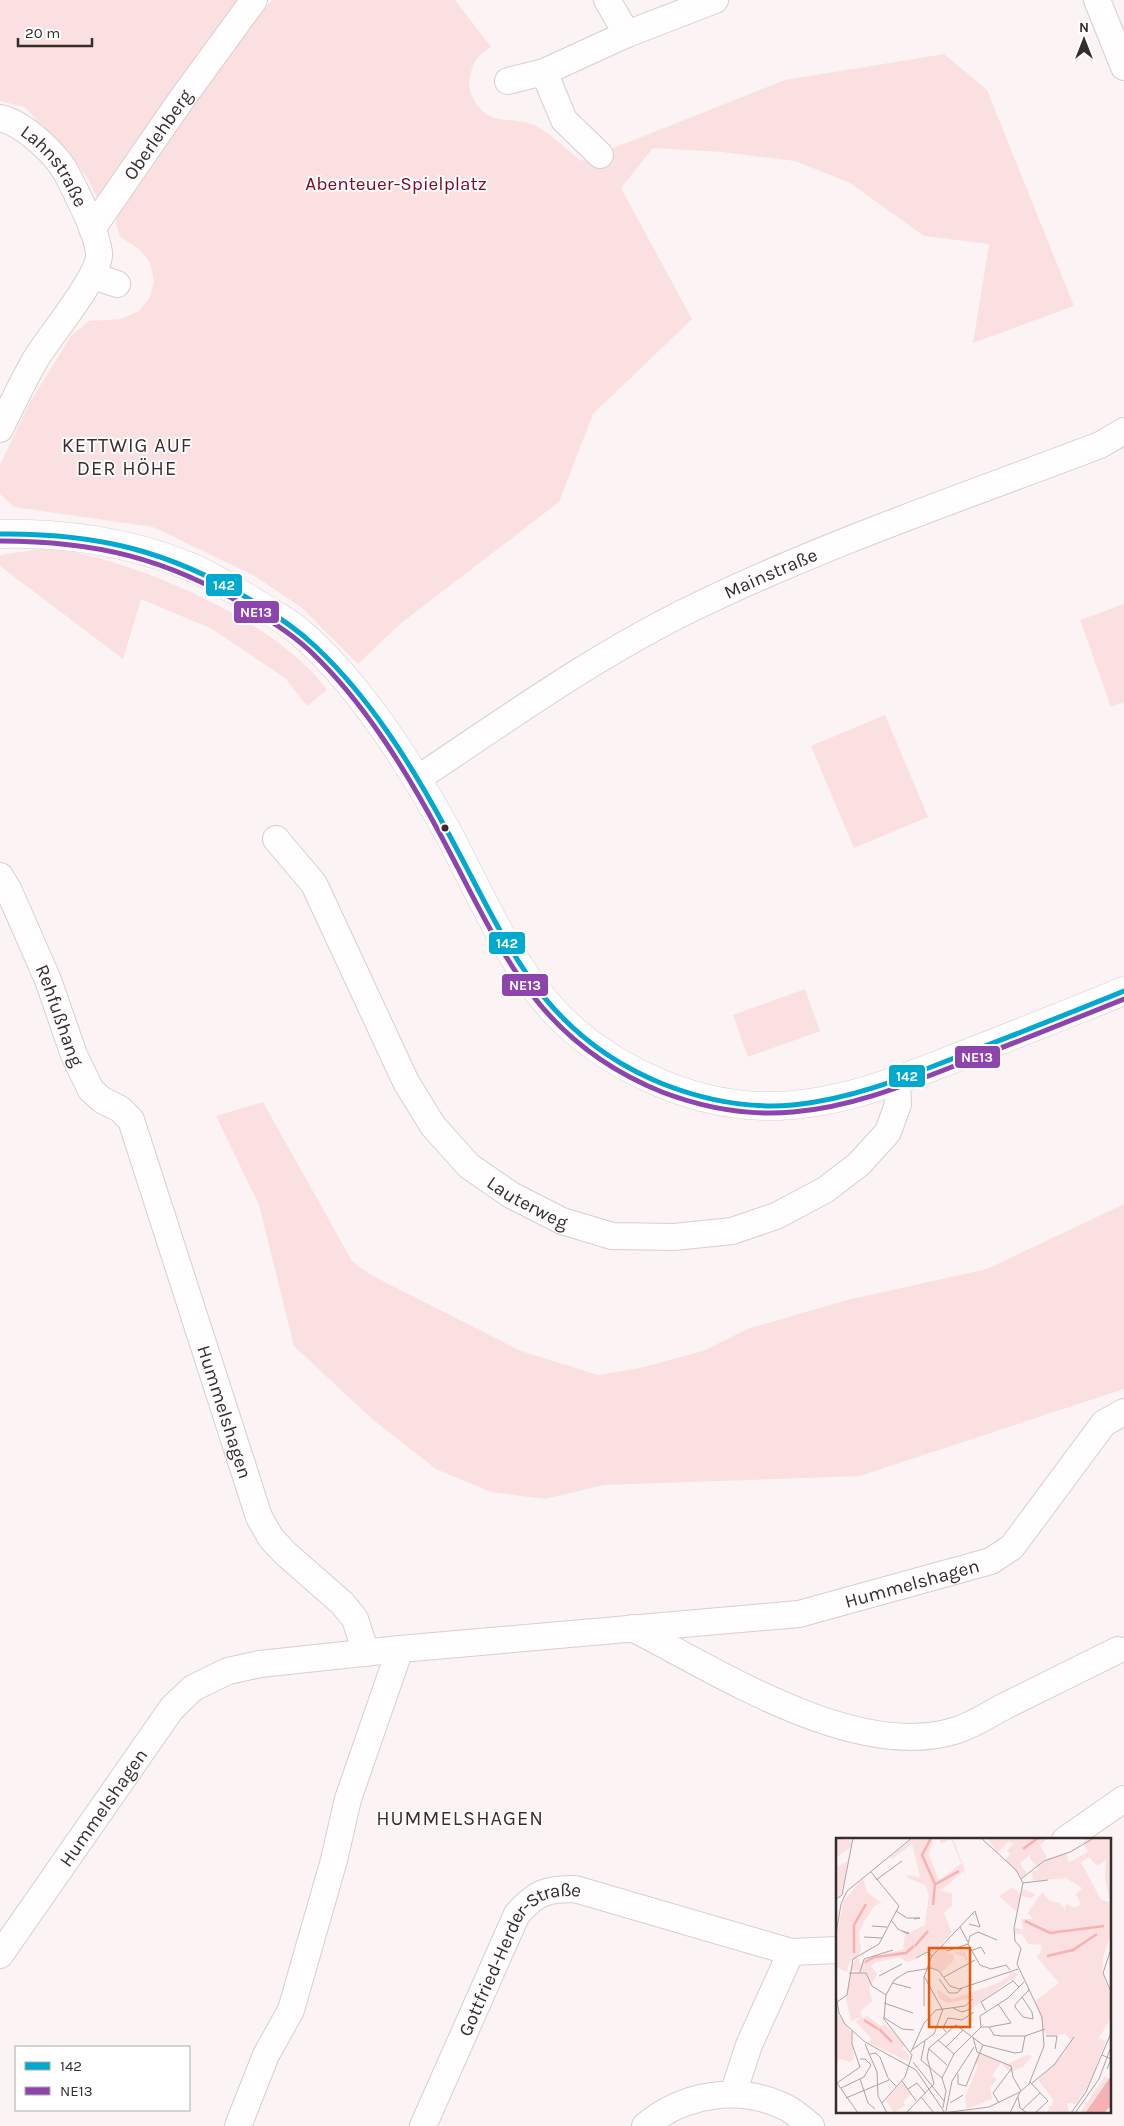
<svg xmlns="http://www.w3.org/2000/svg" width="1124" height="2126" font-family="Karla,sans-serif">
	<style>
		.green { fill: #fae0e0 }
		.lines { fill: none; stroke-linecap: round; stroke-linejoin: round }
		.minor-casing { stroke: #d7cfcf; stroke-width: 28 }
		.tertiary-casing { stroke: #d7cfcf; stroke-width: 29 }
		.minor { stroke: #fffdfd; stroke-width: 26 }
		.tertiary { stroke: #fffdfd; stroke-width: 28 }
		.bus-1-casing { stroke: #fff; stroke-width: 9 }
		.bus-2-casing { stroke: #fff; stroke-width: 9 }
		.bus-1 { stroke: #00a9ce; stroke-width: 5 }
		.bus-2 { stroke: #8e44ad; stroke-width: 5 }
		.bus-dot { fill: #352c2c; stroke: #fff; stroke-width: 2 }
		.labels { text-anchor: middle; stroke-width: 4; stroke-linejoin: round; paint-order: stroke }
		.street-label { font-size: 19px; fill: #352c2c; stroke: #fff }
		.park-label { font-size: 19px; fill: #830a25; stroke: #fff }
		.neighbourhood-label { font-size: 20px; letter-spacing: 1px; fill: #3d2a2b; stroke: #fff }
		.inset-river { fill: none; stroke: #f8b1b3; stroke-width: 2.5 }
		.inset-road { fill: none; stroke: #aca4a4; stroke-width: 1 }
		.view { fill: #e8590c; fill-opacity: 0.15; stroke: #e8590c; stroke-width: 2.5 }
		.inset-edge { fill: none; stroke: #352c2c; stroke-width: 2.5 }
		.line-badge { stroke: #fff; stroke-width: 2 }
		.badge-label { font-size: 14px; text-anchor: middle; font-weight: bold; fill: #fff }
	</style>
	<rect width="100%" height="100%" fill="#fcf4f4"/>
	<g class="green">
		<polygon points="0,0 243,0 98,200 88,179 69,152 24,107 0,101"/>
		<path d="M272,0H455L491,47C479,54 472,63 470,77C468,85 470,93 474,100C490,129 514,114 538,127C553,136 567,150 581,161L785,80L944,54L987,90L1074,306L973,343L989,244L924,236L850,183L795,161L722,152L653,148L621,188L692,319L593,414L559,502L400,624L358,664L302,608L255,576L153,527L14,507L0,494V465L29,404L71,336L89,321L121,319L139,311L150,297L154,281L150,262L139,249L120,237L116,224L118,212L215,71Z"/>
		<path d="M41,549C54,550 69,551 82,554C160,572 280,625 327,690L307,706L285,678L212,629L141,599L123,659L0,566V555Z"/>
		<polygon points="1124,604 1124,702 1111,707 1080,620"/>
		<polygon points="885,715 928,817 854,848 811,746"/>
		<polygon points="805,989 820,1031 748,1057 733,1015"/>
		<polygon points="263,1102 352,1261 369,1274 521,1351 598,1375 640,1368 703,1351 747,1329 847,1300 987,1269 1124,1204 1124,1389 860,1476 604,1485 545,1499 491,1492 436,1469 372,1419 294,1346 259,1205 216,1116"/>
	</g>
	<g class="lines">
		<defs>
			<g id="minor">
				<polyline points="607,0 627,34"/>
				<polyline points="1097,0 1124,67"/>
				<polyline points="544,72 564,120 600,155"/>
				<polyline points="508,81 544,72 627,34 715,0"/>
				<path id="s1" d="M0,118C24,123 59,156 69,178C80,201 95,227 99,252C102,276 47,338 34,362C22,383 11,407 0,429"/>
				<path id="s2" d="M92,229L181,100L254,0"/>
				<polyline points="93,276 117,284"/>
				<path id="s3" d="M417,779C507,719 599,653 697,606C825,544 966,496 1100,445L1124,431"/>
				<path id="s4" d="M276,839L314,884L406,1082L433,1126L469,1166L511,1195L562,1221L612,1236L674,1237L732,1231L776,1216L825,1190L859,1164L888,1132L898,1104L897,1081"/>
				<path id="s5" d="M0,876L9,891L48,980L74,1055L91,1090L102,1100L120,1109L131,1120L259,1517L271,1538L286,1554L342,1603L355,1619L366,1653"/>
				<path d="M632,1628C719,1672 855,1761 954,1731C972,1726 989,1714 1005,1706C1043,1687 1080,1669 1118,1650"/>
				<polyline points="1065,1840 1124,1799"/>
				<path id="s6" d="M0,1955L172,1708L193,1688L228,1671L260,1664L400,1649L799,1614L991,1561L1012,1547L1104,1423L1124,1412"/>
				<polyline points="733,2094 749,2045 791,1952"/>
				<polyline points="238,2126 266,2055 291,2010 334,1860 348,1799 400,1649"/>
				<path id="s7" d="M423,2126L517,1914C537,1892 546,1889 575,1889L791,1952L838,1950"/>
				<path d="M645,2126C683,2094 737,2085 783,2106C793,2110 802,2119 811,2126"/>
			</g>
			<path id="tertiary" d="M0,534C61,532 129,542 186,565C211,575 236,591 259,605C271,613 284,619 295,628C356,678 408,761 446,829C479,890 506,959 553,1010C605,1066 689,1105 765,1106C837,1107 902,1079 968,1053C1020,1033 1072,1012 1124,991"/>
		</defs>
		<use href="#minor" class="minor-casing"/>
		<use href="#tertiary" class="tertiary-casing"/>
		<use href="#minor" class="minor"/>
		<use href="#tertiary" class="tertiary"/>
		<defs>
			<path id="bus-1" d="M0,534C97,533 171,551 254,602C276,615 297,629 316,647C370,698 411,764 446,829C506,938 537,1033 663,1084C704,1100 748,1109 793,1105C854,1099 911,1075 967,1053C1020,1033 1072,1012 1124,991"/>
			<path id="bus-2" d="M0,541C94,541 167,558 247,607C270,620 291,633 310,651C364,702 405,769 440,834C501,947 533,1040 662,1092C704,1108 748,1116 793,1112C854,1107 911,1083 967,1061C1020,1041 1072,1020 1124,999"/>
		</defs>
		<use href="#bus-1" class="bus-1-casing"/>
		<use href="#bus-2" class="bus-2-casing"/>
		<use href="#bus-1" class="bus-1"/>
		<use href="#bus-2" class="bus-2"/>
	</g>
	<circle class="bus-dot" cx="445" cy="828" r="4.5"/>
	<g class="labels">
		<g class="street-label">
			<text dy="7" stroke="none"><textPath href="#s2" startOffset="115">Oberlehberg</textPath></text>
			<text dy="7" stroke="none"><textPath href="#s1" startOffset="75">Lahnstraße</textPath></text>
			<text dy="7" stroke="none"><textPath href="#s3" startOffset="410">Mainstraße</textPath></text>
			<text dy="7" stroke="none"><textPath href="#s5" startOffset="152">Rehfußhang</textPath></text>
			<text dy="7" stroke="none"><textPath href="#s4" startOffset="452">Lauterweg</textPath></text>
			<text dy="7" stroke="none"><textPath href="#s5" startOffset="590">Hummelshagen</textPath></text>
			<text dy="7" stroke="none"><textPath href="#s6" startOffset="1060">Hummelshagen</textPath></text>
			<text dy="7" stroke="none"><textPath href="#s6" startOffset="180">Hummelshagen</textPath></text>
			<text dy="7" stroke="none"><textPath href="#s7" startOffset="202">Gottfried-Herder-Straße</textPath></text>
		</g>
		<g class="park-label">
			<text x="396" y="190">Abenteuer-Spielplatz</text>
		</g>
		<g class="neighbourhood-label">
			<text x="127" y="452">KETTWIG AUF<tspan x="127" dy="23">DER HÖHE</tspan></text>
			<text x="460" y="1825">HUMMELSHAGEN</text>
		</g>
	</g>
	<g transform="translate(836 1838)">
		<rect width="275" height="275" fill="#fcf4f4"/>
		<path d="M0,0L16,3L15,9L0,20ZM78,0H97L93,17L103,42L125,26L127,29L115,1L105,6L103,2L117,0L128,29L131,47L128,33L104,53L116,55V68L108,75L116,95L100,111L107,106L114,116L128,112L132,121L129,123V119L117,115L118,122L106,134L93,128L98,120L91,113L78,122L70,124L65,119L40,124L35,128L41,136L33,150L36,163L24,174L27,180L31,178L45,188L49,186L69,207L66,210L74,219L72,223L33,205L35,200L20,184L25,179L15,183L10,161L14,136L26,133L14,132L21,119L25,126L28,122L72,110H67L69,97L89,87L93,57L89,47L71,40L72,37L84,39L76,6L56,21L54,19ZM151,0H212L204,7L211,20L207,22L230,15L233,24L252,14L247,5L250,2L247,1L275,0V95L267,120L266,135L275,157V180L263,200L270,203L252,248L240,266L231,265L233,275H210L214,270L212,268H216L217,261L202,242L227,217L235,202L229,196L210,198L199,163L223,145L200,118L204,116L206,107L192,106L186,96H179V89L187,92L185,81H197L192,75L206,54L214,63L224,65L229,72L230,65L239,70L245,66L240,56L246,50L230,40L197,43L196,34L204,31L194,21V17L184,25L191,36L186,40L169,22L174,16L171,13L177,6L173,3L161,15ZM253,19L261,28L270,22L269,40L274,64L265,62L245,24ZM13,22L5,55L1,60L0,24L3,28ZM27,40L31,54L44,64L53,60L38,68L28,84L23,94L25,114L13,125L11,134L0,129L2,92L7,64ZM177,49L185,57L187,51L199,56L196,60L185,58L181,74L163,58ZM173,133L183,136L135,171L137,160L111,165L103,160L101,151L116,161L160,146L174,137ZM0,173L15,194L18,221L14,224L4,221L0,225ZM143,215L171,226L191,217L196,218L187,229L174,234L165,225L156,238L161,241L154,250L156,261L131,271L129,260L142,227L138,225ZM269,238L273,241L270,245L248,275H244ZM66,244L75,256L67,264L69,267L58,275L50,262Z" fill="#fae0e0" fill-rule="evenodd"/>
		<path d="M275,238L274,269L268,275H249Z" fill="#f8b1b3"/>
		<path class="inset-river" d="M95,0L86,17L99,46L97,67M187,11L202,0M100,46L123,33M189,83L214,95L268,88M79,108L92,93M18,115V87L30,66M211,118L237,112L261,96M29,124L39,119L70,115L78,108M28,182L42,191M43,191L56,204M257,275L275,250"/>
		<path class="inset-road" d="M145,0L180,32L187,45M185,41L208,23L234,14L258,0M40,42L66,23M187,45L212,42M0,61L6,57L17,0M60,73L71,80H84L78,81M55,82L62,91L72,96L73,95L66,93M133,86L144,89L139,73M36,88L51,89M124,89L132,104M0,96L5,66L11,53L76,0M28,99L46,100M161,102L142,94L134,98L132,106L144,127L155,131L170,127L174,132M275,111L267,135L275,154M111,113L132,106M134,113L145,109L149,116M80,120L91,114L96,118M24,134L28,121L57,112M13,135H30L36,148L50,157M43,138L66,126M88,138L106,171M108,139L139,122M103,141L113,155H121L126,150M56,145L75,150M0,157L3,175L9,186L29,204L80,232L109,275M186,159L196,174L197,181L187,179L179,169V167L186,159L193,152M1,164L11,157L17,121L43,106L63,68L35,34M48,165L77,175M88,168V139L96,118L139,73M117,170L126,174L134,171M150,173L145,164L177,143L183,149M47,179L66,191L78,192M120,187L147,207L179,215L186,214L189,198M145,189H153L158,197L166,198H189L209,191M145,189L144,178L172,160L188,144M153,189L175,185L162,166M16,193V206L24,229L1,245L22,275M110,194L107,190L112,180L126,182L138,174M210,198H221L219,211M137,199L141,214L175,228L177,239L185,253M102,202L118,216M89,203L85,222L106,240L110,253L107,270M29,206L41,234L42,258L51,275M110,209L127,192M77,211L98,196L107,171M93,211L111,227M75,214L88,185L100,172L129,168L137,161M34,216L39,215L44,219L52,240L61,249M266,217L275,221L271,231M77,224L108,263M122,236V246L130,248L147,207M106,240L118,216L145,189M24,241L32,265L39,271M66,243L80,263M194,244L212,263L199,275M196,245L218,227L238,199M5,250L28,239L35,227L29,221H24M72,251L81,245L89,255M85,259L98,275M182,259L184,270L191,275M10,260L53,242M46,265L69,239L76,217L48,181L50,157L58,142L71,134L96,130L103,133L114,148L123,151L182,131M114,265L127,257M163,265L157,255L176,230M186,272L204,255M110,273L116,243L138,209M70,275L98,246L91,219L93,210L120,187M107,275L153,269L184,254L193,246L208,208L206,179L181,126L185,110L179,103L178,90L187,45M174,275L184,254M235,275L250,254L275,195M239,275L263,241L275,209"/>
		<path class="view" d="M93,110H134V189H93Z"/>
		<rect width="275" height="275" class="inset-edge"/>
	</g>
	<g class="line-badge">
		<rect x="205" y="573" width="38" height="24" rx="5" fill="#00a9ce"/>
		<rect x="233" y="600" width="47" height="24" rx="5" fill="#8e44ad"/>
		<rect x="488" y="931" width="38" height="24" rx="5" fill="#00a9ce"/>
		<rect x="501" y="973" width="48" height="24" rx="5" fill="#8e44ad"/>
		<rect x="954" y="1045" width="47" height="24" rx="5" fill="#8e44ad"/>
		<rect x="888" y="1064" width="38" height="24" rx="5" fill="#00a9ce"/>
	</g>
	<g class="badge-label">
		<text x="224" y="590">142</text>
		<text x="256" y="617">NE13</text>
		<text x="507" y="948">142</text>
		<text x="525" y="990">NE13</text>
		<text x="977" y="1062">NE13</text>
		<text x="907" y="1081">142</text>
	</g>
	<rect x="15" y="2046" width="175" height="65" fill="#ffffff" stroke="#aeabab"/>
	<rect x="25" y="2062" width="25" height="8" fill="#00a9ce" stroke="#aeabab"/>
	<text x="60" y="2071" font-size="15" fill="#352c2c">142</text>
	<rect x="25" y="2087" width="25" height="8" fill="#8e44ad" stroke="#aeabab"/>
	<text x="60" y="2096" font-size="15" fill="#352c2c">NE13</text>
	<g transform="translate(1084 40)" stroke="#ffffff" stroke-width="4" paint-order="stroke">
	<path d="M0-4L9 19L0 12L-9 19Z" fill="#352c2c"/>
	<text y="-8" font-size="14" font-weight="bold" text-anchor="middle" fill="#352c2c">N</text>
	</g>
	<path d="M18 38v8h74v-8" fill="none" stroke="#352c2c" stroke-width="2.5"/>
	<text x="25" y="38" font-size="15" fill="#352c2c" stroke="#ffffff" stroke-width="4" paint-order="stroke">20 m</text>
</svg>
